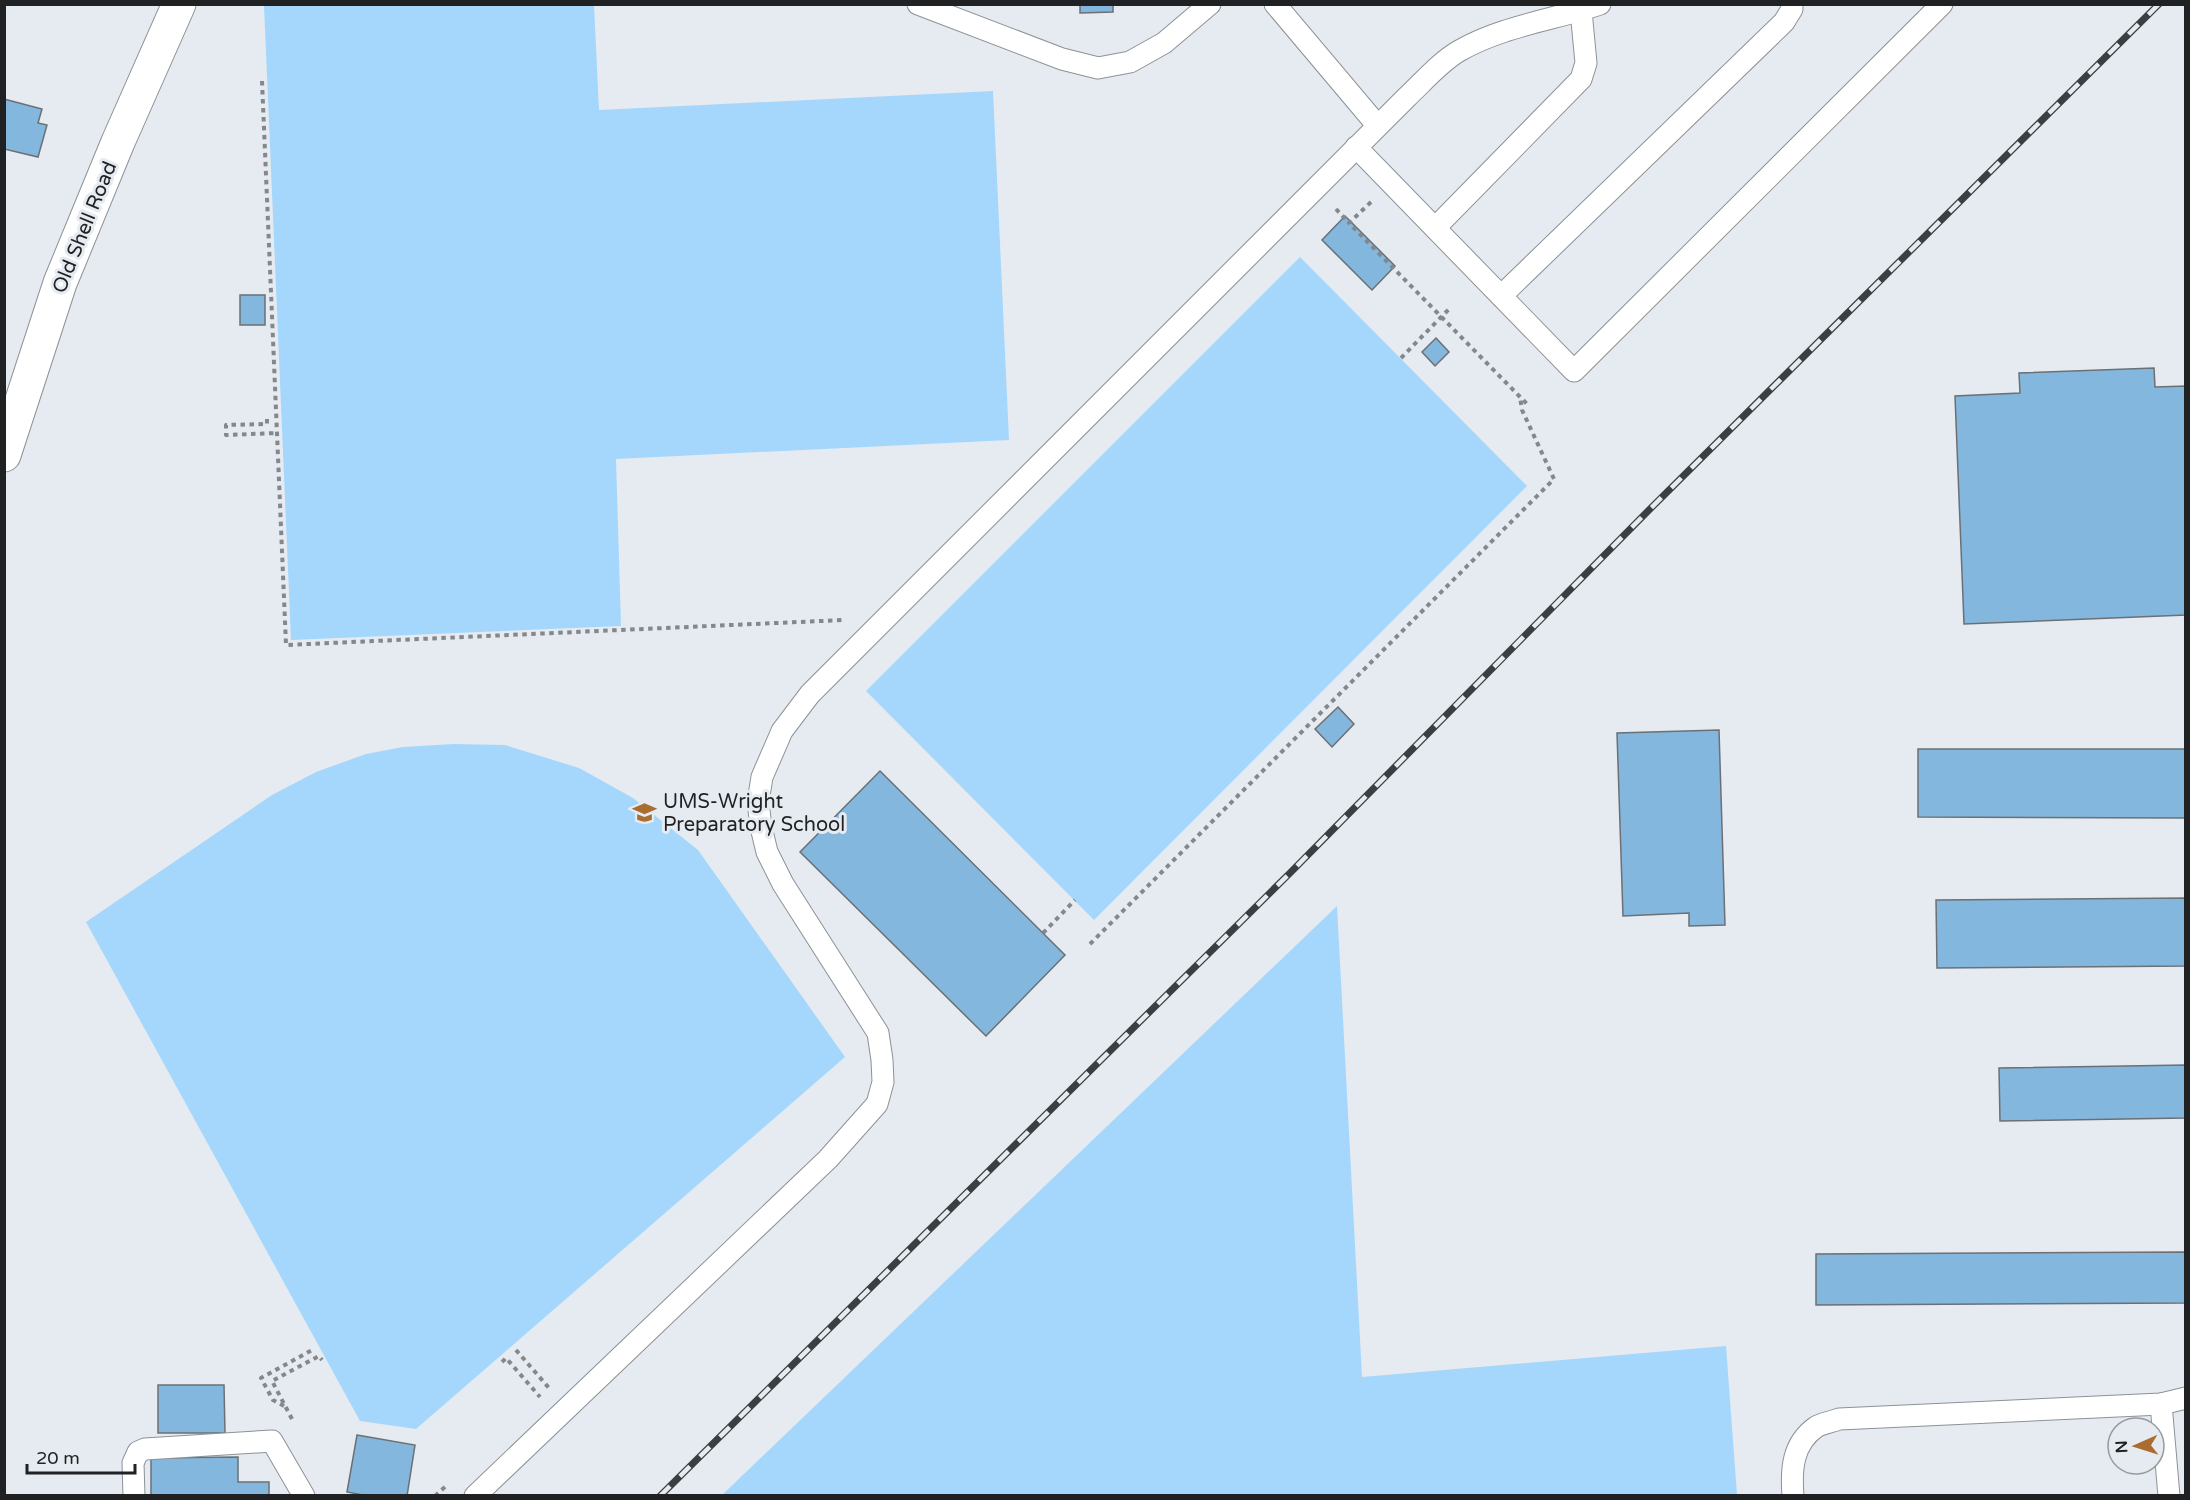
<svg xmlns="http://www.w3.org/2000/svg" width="2190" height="1500" font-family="'Varela Round',sans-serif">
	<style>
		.green { fill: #a5d7fc }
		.building { fill: #84b7dd; stroke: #6b7074; stroke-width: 1.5 }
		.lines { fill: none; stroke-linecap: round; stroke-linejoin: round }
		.lane-casing { stroke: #8c9296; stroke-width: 23 }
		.secondary-casing { stroke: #8c9296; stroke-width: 35 }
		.path { stroke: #84888c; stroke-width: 4; stroke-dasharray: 4.5 4.5; stroke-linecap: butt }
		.lane { stroke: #fff; stroke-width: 21 }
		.secondary { stroke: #fff; stroke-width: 33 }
		.rail-casing { stroke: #3c3f42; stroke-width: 7 }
		.rail { stroke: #e5ebf0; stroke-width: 4.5; stroke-dasharray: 14; stroke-linecap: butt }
		.labels { text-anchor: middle; stroke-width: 6; stroke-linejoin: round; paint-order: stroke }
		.street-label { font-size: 20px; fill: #1f2123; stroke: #e5ebf0 }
		.poi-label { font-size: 20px; fill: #1f2123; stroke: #e5ebf0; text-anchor: start }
	</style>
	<rect width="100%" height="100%" fill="#e5ebf0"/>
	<g class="green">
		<polygon points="264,5 594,5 599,110 993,91 1009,440 616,459 621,626 291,640"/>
		<polygon points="1300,257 1527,486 1094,920 866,691"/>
		<polygon points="454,744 505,745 579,768 633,798 698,850 845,1057 416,1429 360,1421 86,922 272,795 316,772 366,754 403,747"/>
		<polygon points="1337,906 1362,1377 1726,1346 1737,1495 722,1495"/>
	</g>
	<g class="building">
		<polygon points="1080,4 1113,4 1113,12 1080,13"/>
		<polygon points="4,99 42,109 38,123 47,125 38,157 4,149"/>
		<polygon points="1345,216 1395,266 1372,290 1322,240"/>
		<rect x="240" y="295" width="25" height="30"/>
		<polygon points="1436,338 1449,352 1435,366 1422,352"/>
		<polygon points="2154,368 2155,387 2186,386 2186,615 1964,624 1955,396 2020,393 2019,373"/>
		<polygon points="1338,707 1354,724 1332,747 1315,729"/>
		<polygon points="1719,730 1725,925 1689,926 1689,913 1623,916 1617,733"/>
		<polygon points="1918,749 2186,749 2186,818 1918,817"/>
		<polygon points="880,771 1065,955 986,1036 800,852"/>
		<polygon points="2186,898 2186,966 1937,968 1936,900"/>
		<polygon points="2186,1065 2186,1118 2000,1121 1999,1068"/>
		<polygon points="2186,1252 2186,1303 1816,1305 1816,1254"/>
		<polygon points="158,1385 224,1385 225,1433 158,1433"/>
		<polygon points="357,1435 415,1445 407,1496 368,1496 347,1492"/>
		<polygon points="238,1457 238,1482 269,1482 269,1496 151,1496 151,1458"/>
	</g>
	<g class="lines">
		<defs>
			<g id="lane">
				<polyline points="918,4 1062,59 1098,68 1130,62 1164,43 1210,4"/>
				<polyline points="1275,4 1377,125"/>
				<polyline points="1356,147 1574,371 1942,4"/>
				<polyline points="1435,228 1581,79 1586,63 1581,11"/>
				<polyline points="1501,296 1784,22 1792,9 1792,4"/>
				<polyline points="2161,1404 2169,1496"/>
				<polyline points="134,1496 133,1463 138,1452 145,1449 272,1441 304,1496"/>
				<path d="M475,1496L828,1159L877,1104L883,1082L882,1060L878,1033L783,884L767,852L761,827L758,802L762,777L782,731L810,694L1407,97C1423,82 1440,62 1459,51C1502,26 1554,20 1600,4"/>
				<path d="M1793,1496C1791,1470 1792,1444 1816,1427C1822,1423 1832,1422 1839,1419L2161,1404L2186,1398"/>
			</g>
			<polyline id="secondary" points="4,455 60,283 118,142 179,4"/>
		</defs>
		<use href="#lane" class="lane-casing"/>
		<use href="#secondary" class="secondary-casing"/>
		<g class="path">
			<polyline points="262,81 286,645 843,620"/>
			<polyline points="1371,202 1349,223 1529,406"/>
			<polyline points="1336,209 1349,223"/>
			<polyline points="1401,358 1451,307"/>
			<polyline points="267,419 267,424 226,425 226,435 277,433"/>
			<polyline points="1043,933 1075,900"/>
			<polyline points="1090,944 1554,479 1522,410 1520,397"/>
			<polyline points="516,1350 549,1388"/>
			<polyline points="502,1362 506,1358 540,1397"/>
			<polyline points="284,1406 273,1400 261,1378 314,1349"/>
			<polyline points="292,1419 272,1381 319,1356 322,1360"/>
			<polyline points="435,1496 447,1485"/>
		</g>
		<use href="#lane" class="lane"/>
		<use href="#secondary" class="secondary"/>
		<defs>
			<polyline id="rail" points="660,1496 1290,873 1648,511 2159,4"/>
		</defs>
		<use href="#rail" class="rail-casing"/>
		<use href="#rail" class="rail"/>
	</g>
	<defs>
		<symbol id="school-bare" viewBox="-9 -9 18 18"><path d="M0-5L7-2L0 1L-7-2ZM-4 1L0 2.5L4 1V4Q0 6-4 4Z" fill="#aa6c31" stroke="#e5ebf0" stroke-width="2.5" paint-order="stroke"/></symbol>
	</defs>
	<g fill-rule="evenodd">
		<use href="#school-bare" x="628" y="796" width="33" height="33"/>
	</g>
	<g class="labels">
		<g class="street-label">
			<text transform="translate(84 227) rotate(-68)" y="7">Old Shell Road</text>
		</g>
		<g class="poi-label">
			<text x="663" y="808">UMS-Wright<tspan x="663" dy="23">Preparatory School</tspan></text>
		</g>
	</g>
	<rect width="2190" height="1500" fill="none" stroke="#1f2123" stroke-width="12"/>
	<g transform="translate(2136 1446) rotate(267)"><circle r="28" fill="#e5ebf0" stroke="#969a9e" stroke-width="1.5"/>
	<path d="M0-4.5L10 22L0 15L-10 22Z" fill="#aa6c31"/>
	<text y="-9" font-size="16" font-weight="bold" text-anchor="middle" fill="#1f2123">N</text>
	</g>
	<path d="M27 1464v9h108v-9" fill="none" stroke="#1f2123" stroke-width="3"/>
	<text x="36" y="1464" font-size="18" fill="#1f2123" stroke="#e5ebf0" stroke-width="4.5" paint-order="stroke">20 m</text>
</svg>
